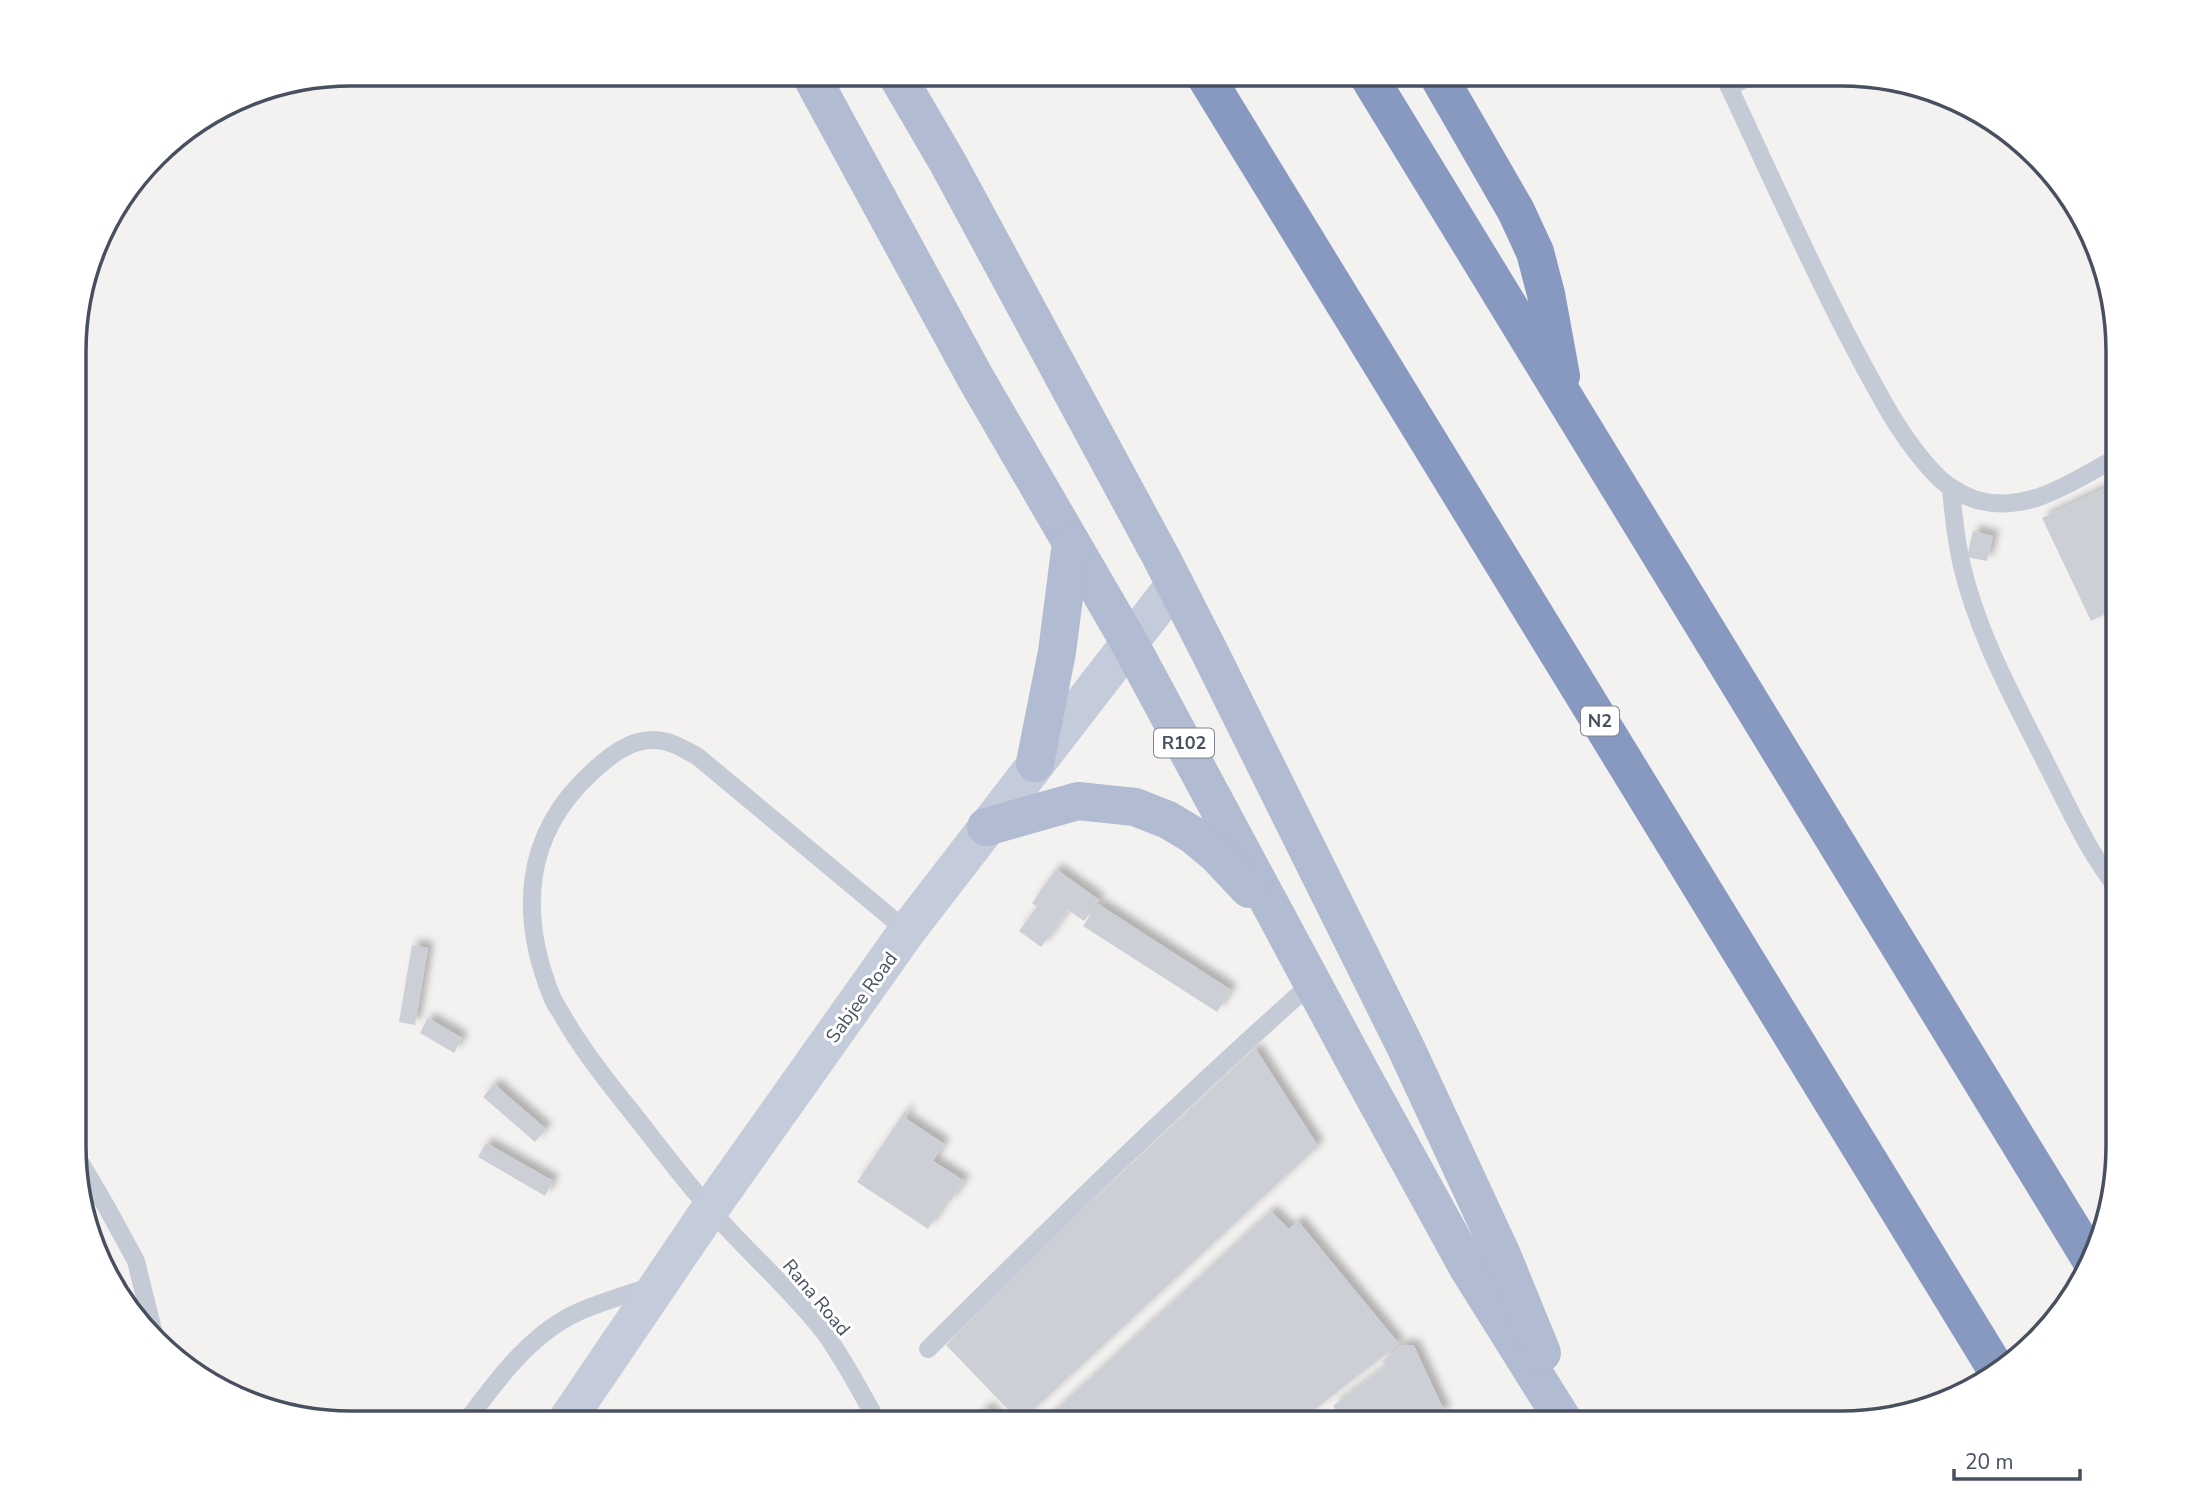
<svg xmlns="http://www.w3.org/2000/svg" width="2192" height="1497" font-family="'Nunito Sans',sans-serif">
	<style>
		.building { fill: #cdcfd7; filter: url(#shadow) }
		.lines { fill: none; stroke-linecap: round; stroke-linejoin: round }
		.lane { stroke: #c5cbd6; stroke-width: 18 }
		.secondary { stroke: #c4cbda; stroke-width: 38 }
		.primary { stroke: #b1bbd1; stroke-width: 38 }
		.highway { stroke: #8899c1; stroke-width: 38 }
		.labels { text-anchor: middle; stroke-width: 6; stroke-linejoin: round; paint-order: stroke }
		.shield { fill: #fff; stroke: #7f8490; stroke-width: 2 }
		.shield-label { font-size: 18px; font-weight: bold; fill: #485060 }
		.street-label { font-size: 19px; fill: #485060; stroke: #fff }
		.rim { fill: none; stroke: #485060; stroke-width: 3.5 }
	</style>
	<defs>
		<filter id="shadow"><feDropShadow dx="6" dy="-6" stdDeviation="3.5" flood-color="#0004"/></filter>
	</defs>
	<rect width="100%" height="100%" fill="#f4f2f1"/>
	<g class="building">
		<polygon points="2118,482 2118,608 2091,621 2042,518"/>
		<polygon points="1973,531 1993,536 1987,561 1967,557"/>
		<polygon points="1056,869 1099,900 1084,921 1068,910 1041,947 1019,931 1037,907 1032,903"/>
		<polygon points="1098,904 1231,990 1217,1012 1083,926"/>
		<polygon points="412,945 428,948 415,1025 399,1022"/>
		<polygon points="428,1018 462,1038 454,1053 420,1033"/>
		<polygon points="1255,1048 1318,1146 1020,1422 946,1345 1049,1241"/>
		<polygon points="494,1084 546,1129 535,1142 483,1097"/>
		<polygon points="906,1110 909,1112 905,1118 944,1144 933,1161 964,1181 950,1202 947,1200 928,1229 857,1182"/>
		<polygon points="486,1143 553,1181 545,1196 478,1157"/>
		<polygon points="1271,1211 1289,1229 1298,1221 1399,1344 1297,1423 1042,1423"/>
		<polygon points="1403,1345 1414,1346 1445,1413 1431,1417 1422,1423 1345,1423 1333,1406 1386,1366 1382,1361"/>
		<polygon points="987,1407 1002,1423 972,1422"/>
	</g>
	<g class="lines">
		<g class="lane">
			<path d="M1723,74C1766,165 1806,257 1853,346C1878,392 1902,442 1940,479C1950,488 1967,498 1981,501C2031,513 2076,479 2118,457"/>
			<polyline points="1729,87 1755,74"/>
			<path d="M1951,488C1953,513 1956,538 1961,562C1978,637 2017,705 2051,773C2071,812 2090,855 2118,889"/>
			<polyline points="76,1155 106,1206 136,1261 154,1334"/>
			<path d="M928,1349C1054,1224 1180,1100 1313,982"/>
			<path d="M465,1423C494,1384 527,1338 572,1315C596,1303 624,1296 649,1287"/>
			<path d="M878,1423C861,1392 845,1361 824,1332C790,1288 746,1251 709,1208C679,1174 652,1137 623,1101C602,1075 582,1049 565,1020C561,1012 555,1005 552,997C519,916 523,836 590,774C613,752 640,731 673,744C681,747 689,752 697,756L907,931"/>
		</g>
		<polyline class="secondary" points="565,1423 710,1209 907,931 1175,584"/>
		<g class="primary">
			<polyline points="810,74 975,377 1129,642 1362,1075 1468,1268 1565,1423"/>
			<polyline points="896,74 948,163 1161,557 1211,655 1406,1048 1502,1255 1542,1353"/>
			<polyline points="1035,763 1057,652 1071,543"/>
			<polyline points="986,827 1078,801 1135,807 1168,820 1193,835 1217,855 1249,889"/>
		</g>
		<g class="highway">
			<polyline points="1204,74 1996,1369"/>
			<polyline points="1367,74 2091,1260"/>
			<polyline points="1437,74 1516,211 1535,252 1546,294 1561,376"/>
		</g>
	</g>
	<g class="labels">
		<g class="shield">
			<rect x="1581" y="706.5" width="38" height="29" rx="5"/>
			<rect x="1154" y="728.5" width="60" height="29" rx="5"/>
		</g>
		<g class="shield-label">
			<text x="1600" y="727">N2</text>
			<text x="1184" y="749">R102</text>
		</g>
		<g class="street-label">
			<text transform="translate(861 997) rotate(-54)" y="7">Sabjee Road</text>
			<text transform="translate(817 1297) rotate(50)" y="7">Rana Road</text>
		</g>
	</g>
	<path d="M0 0H2192V1497H0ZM351 86H1841A265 265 0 0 1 2106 351V1146A265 265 0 0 1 1841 1411H351A265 265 0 0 1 86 1146V351A265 265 0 0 1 351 86Z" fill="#fff" fill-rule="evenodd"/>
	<path class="rim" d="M351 86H1841A265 265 0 0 1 2106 351V1146A265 265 0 0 1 1841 1411H351A265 265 0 0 1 86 1146V351A265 265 0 0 1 351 86Z"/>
	<path d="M1954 1469v10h126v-10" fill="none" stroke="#485060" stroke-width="3.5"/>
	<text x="1965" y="1469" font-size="21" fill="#485060" stroke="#ffffff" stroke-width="5" paint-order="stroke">20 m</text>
</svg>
